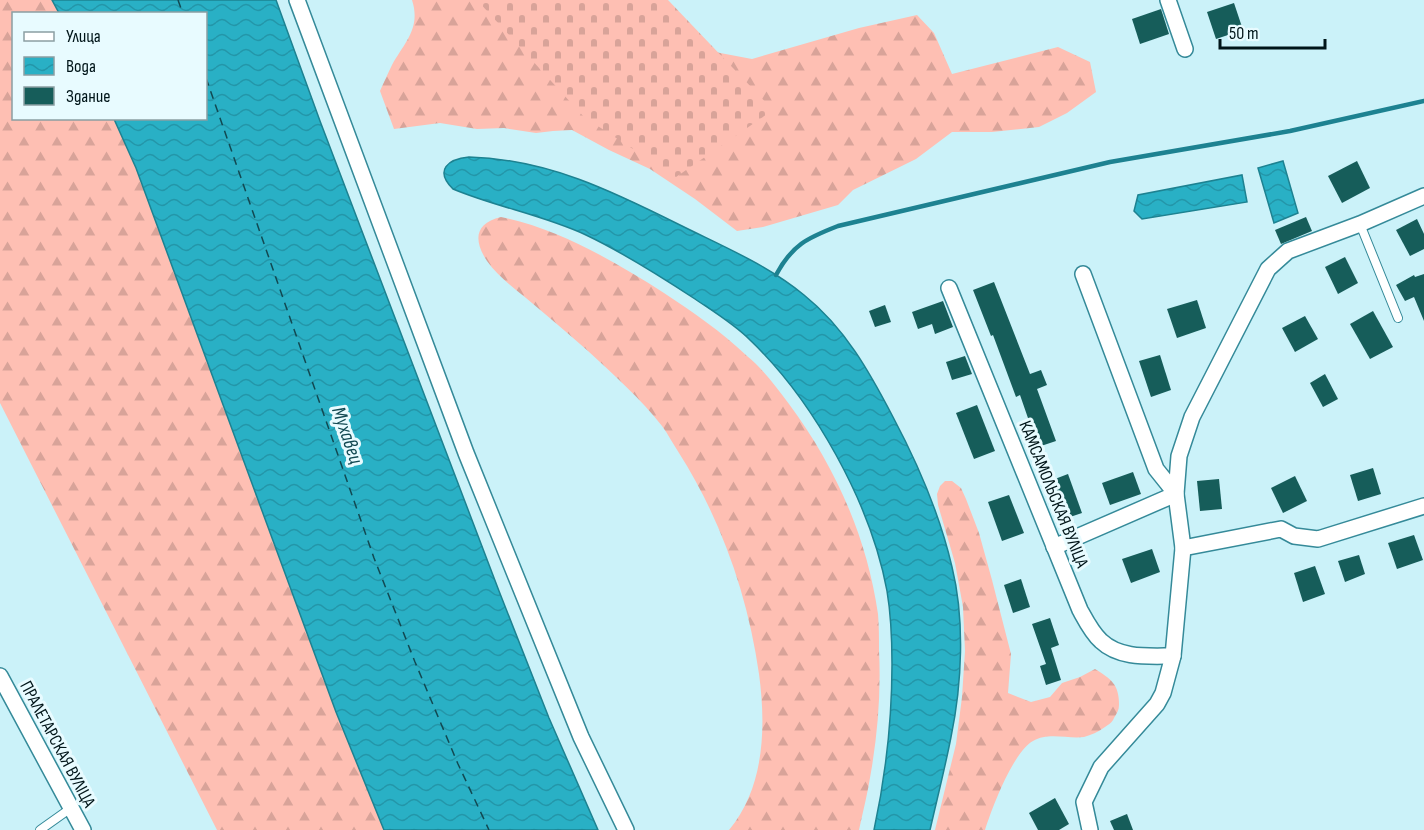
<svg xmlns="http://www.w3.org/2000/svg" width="1424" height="830" font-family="'Sofia Sans Condensed',sans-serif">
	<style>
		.forest { fill: url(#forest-firs) }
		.cemetery { fill: url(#cemetery-stones) }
		.water { fill: url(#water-waves); stroke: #1d8291; stroke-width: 1.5 }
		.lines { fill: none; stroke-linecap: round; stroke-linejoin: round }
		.stream { stroke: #1d8291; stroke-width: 4.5 }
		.ferry { stroke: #124952; stroke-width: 1.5; stroke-dasharray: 8 6; stroke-linecap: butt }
		.building { fill: #165d5a }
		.lane-casing { stroke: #358a99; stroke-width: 10 }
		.street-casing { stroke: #358a99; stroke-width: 18 }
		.lane { stroke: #fff; stroke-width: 8 }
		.street { stroke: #fff; stroke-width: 15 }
		.labels { text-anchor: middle; stroke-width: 6; stroke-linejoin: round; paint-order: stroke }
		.street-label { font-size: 18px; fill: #001519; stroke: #e8fbff }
		.water-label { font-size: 20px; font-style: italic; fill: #124952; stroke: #e8fbff }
	</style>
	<defs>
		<pattern id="forest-firs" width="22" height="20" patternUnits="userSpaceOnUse" patternTransform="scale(1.5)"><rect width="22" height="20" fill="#febfb3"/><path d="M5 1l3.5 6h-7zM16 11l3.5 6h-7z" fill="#d8a399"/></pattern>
		<pattern id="cemetery-stones" width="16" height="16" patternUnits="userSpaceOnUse" patternTransform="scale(1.5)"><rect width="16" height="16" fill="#febfb3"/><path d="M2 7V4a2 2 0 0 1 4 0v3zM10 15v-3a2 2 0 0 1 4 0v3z" fill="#d8a399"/></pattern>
		<pattern id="water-waves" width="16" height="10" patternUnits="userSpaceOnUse" patternTransform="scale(1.5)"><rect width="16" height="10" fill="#29b0c5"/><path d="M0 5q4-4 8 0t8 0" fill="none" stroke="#2396a9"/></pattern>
	</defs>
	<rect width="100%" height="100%" fill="#cbf2f9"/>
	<g class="forest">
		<polygon points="0,0 52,0 59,13 14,14 14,118 114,119 136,168 336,712 384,830 217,830 0,403"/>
		<path d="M412,0H664L715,52L752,59L859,28L917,15L934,33L952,74L1058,47L1090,62L1096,92L1067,113L1039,127L992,132H952L916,159L853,190L838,205L763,227L737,231L695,199L650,169L609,150L572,130L553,131L536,133L504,128L477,129L440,123L394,129L380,91C384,82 388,73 392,65C405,42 421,28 412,0Z"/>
		<path d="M501,217C557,228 616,262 664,293C693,312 722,332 747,356C763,369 776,387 789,404C835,466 867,537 878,614C879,626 879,638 879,650C881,691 878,732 871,772C868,792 863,811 859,830H729C765,787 766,726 759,674C748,596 721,519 679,453C673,444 668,434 662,426C641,399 614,375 588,351C568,333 547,316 526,298C512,287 497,275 487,261C473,240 475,223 501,217Z"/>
		<path d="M945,481H952L961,488L966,499L979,533L992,580L1011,654L1008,693L1031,702L1050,697L1062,683L1080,677L1095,669C1111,679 1119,684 1119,705C1119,710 1117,713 1114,718C1112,723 1109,724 1105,727C1098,732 1091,735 1084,737C1067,739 1048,732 1033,741C1013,752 992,808 985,830H935L956,744L962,697L965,651L963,607L955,563L938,505L937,494L940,486Z"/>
	</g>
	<polygon class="cemetery" points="477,0 668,0 773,110 676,177 584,117"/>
	<g class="water">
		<polygon points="52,0 276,0 320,121 499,591 549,718 598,830 384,830 336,712 136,168 114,119 206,118 206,14 59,13"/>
		<path d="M469,157C547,159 612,191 680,225C722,246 768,265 804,295C845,328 869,371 893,417C918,464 940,515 952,567C965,620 962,684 951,737C945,768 937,799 930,830H874C886,774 892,721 892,664C892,640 891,615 887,591C871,504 814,401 750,340C734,324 714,312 695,299C660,276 624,253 586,235C543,215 496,207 453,189C434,170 448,159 469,157Z"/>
		<polygon points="1283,161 1298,213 1274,223 1258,168"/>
		<polygon points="1242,175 1247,202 1142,219 1134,211 1138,195"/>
	</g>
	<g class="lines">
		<path class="stream" d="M776,275C792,245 807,238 838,226L1110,162L1290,131L1424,101"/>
		<g class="ferry">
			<polyline points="178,0 183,14"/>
			<polyline points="206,78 374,558 415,662 458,764 489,830"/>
		</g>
	</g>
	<g class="building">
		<polygon points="1234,3 1243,30 1216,39 1207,12"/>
		<polygon points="1161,9 1169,34 1140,44 1132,19"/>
		<polygon points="1357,161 1370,188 1342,203 1328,176"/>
		<polygon points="1306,217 1312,231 1281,244 1275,230"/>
		<polygon points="1417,219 1424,234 1424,249 1410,256 1396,230"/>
		<polygon points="1345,257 1358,283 1338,294 1325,267"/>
		<polygon points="1424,274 1424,321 1414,297 1405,301 1396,285 1414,275 1415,277"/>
		<polygon points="994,282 1030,374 1041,370 1047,385 1037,389 1056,441 1038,447 1020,395 1016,397 993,335 991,336 973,290"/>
		<polygon points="1197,300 1206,328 1177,338 1167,309"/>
		<polygon points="943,301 953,327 935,334 932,324 918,329 912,312"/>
		<polygon points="885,305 891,322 875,327 869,311"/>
		<polygon points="1373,311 1393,347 1370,359 1350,324"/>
		<polygon points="1305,316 1318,339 1295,352 1282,328"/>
		<polygon points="1160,355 1171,390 1151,397 1139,361"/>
		<polygon points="965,356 972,374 952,380 946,362"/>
		<polygon points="1325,374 1338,399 1323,407 1310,383"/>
		<polygon points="977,405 995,451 974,459 956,413"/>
		<polygon points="1373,468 1381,494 1358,501 1350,475"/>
		<polygon points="1133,472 1141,494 1110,505 1102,483"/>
		<polygon points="1068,474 1082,513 1061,520 1047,482"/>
		<polygon points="1295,476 1307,501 1283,513 1271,488"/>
		<polygon points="1219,479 1222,509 1200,511 1197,481"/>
		<polygon points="1009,495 1024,533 1002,541 988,502"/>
		<polygon points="1414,535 1423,560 1397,569 1388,543"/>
		<polygon points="1152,549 1160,572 1131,583 1122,559"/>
		<polygon points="1359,555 1365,574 1345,582 1338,561"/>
		<polygon points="1315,566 1325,594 1303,602 1294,573"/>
		<polygon points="1021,579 1030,607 1013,613 1004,585"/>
		<polygon points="1050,618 1059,645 1051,648 1061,680 1046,685 1040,666 1046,664 1032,624"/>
		<polygon points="1055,798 1069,824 1059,830 1038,830 1029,813"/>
		<polygon points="1127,814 1133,830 1114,830 1110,821"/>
	</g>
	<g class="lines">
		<defs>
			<g id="lane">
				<polyline points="1360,224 1398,318"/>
				<polyline points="40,830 71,808"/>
			</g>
			<g id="street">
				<polyline points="297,0 466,453 581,737 626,830"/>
				<polyline points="1168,0 1185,49"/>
				<path d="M949,288L1080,610C1086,621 1092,633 1101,641C1120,659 1149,656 1173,656"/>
				<polyline points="1054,547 1176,494 1156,469 1083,274"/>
				<polyline points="1183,548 1281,529 1294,536 1318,539 1424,506"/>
				<polyline points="0,676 83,830"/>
				<polyline points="1090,830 1084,802 1101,767 1157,704 1163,693 1173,656 1183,548 1176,494 1179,456 1192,417 1268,269 1288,251 1360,224 1424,196"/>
			</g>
		</defs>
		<use href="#lane" class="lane-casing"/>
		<use href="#street" class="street-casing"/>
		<use href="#lane" class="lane"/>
		<use href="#street" class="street"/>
	</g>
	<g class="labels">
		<g class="street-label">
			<text transform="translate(1054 494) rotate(68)" y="6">КАМСАМОЛЬСКАЯ ВУЛІЦА</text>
			<text transform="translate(58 744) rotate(62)" y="6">ПРАЛЕТАРСКАЯ ВУЛІЦА</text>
		</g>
		<g class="water-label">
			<text transform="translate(348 435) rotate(71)" y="7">Мухавец</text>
		</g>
	</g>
	<rect x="12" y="12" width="195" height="108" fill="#e8fbff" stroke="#8b9fa3" stroke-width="1.5"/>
	<rect x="24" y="32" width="30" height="9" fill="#ffffff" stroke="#8b9fa3" stroke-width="1.5"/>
	<text x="66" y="42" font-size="18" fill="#001519">Улица</text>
	<rect x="24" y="57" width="30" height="18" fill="url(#water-waves)" stroke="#8b9fa3" stroke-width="1.5"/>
	<text x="66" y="72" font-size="18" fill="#001519">Вода</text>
	<rect x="24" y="87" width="30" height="18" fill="#165d5a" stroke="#8b9fa3" stroke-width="1.5"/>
	<text x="66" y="102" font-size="18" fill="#001519">Здание</text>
	<path d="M1220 39v9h105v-9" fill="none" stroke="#001519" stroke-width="3"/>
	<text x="1229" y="39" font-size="18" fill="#001519" stroke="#e8fbff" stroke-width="4.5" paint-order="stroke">50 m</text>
</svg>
